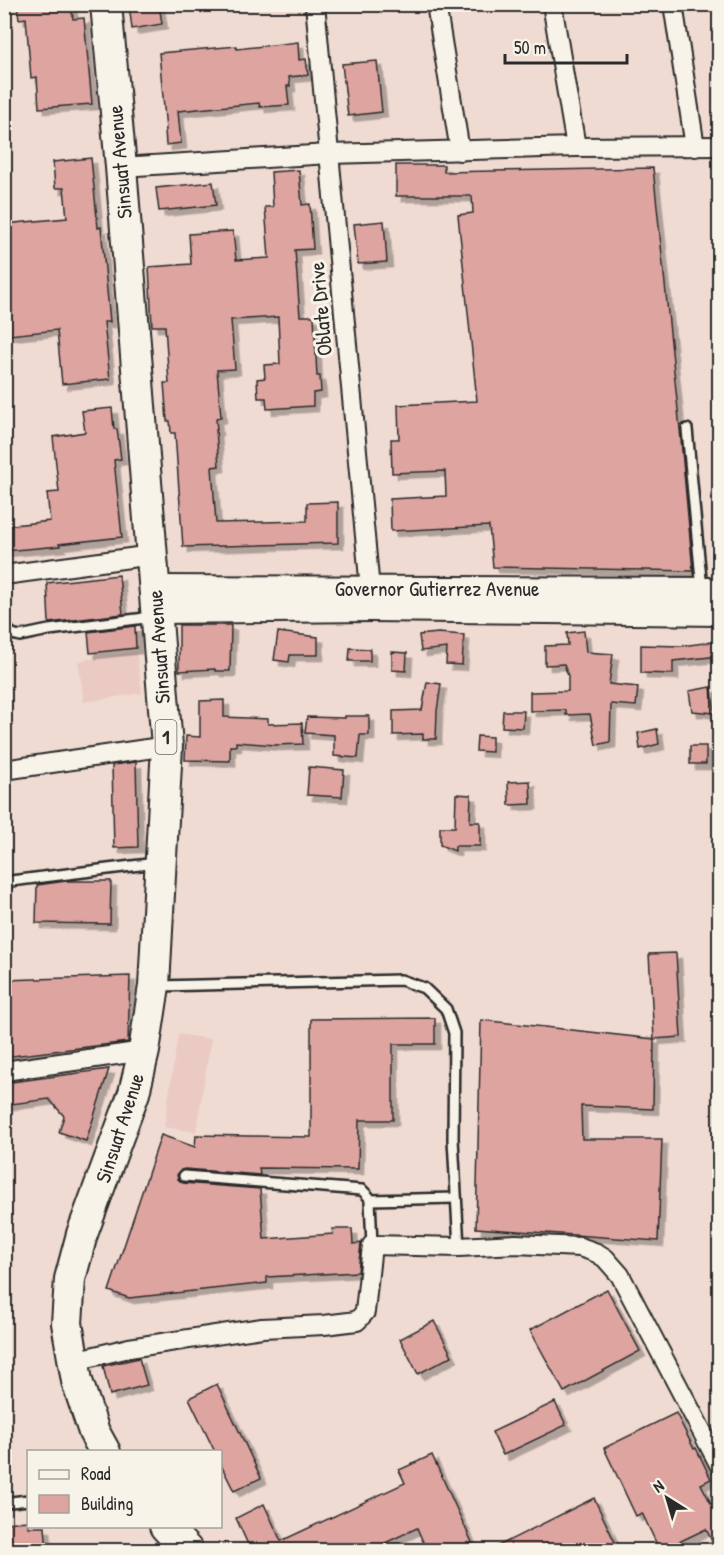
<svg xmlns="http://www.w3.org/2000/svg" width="724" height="1555" font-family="'Patrick Hand',sans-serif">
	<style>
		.built { fill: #ebcac3 }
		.building { fill: #dea4a0; stroke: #2b2b2b; stroke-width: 1.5; filter: url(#shadow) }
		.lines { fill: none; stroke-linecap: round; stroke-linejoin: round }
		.service-casing { stroke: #2b2b2b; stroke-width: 14 }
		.minor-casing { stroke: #2b2b2b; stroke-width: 22 }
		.tertiary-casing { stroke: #2b2b2b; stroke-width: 28 }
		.primary-casing { stroke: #2b2b2b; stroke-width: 34 }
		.service { stroke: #f7f3e8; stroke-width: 9 }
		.minor { stroke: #f7f3e8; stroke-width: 18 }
		.tertiary { stroke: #f7f3e8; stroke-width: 24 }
		.primary { stroke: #f7f3e8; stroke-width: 30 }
		.labels { text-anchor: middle; stroke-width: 6; stroke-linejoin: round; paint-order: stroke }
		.shield { fill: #f7f3e8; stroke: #686764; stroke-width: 1.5 }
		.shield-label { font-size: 20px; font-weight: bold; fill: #2b2b2b }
		.street-label { font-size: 21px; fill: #2b2b2b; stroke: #f7f3e8 }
	</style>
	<defs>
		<filter id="shadow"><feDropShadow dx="5.5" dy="5.5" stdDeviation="0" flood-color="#0004"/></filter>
	</defs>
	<rect width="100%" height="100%" fill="#f0dbd2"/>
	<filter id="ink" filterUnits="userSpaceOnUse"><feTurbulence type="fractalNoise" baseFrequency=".0167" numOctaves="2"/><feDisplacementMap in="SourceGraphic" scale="12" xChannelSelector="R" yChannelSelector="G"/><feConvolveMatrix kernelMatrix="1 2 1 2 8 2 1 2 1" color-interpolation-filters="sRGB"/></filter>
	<g filter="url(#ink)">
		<g class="built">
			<polygon points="136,652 142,693 84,702 78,661"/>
			<polygon points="178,1034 211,1039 196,1132 164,1127"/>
		</g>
		<g class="building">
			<polygon points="17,4 71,4 73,19 84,18 92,104 39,108 37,77 31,78 26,18 19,19"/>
			<polygon points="129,4 159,4 162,24 132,29"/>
			<polygon points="298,42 299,60 306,59 308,75 289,77 290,86 287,86 289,105 260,107 259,103 178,111 181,143 166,145 165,130 166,130 159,53 237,46 237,49"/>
			<polygon points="377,61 382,112 348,116 342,64"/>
			<polygon points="91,158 98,228 101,227 110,322 104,322 110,379 62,384 57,330 9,335 4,295 4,224 67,218 64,188 55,188 53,162"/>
			<polygon points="396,165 444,165 444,172 653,168 680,429 693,571 493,567 489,526 391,531 390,499 446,496 445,471 392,473 391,439 399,439 398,405 477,401 458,215 473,213 472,196 396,196"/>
			<polygon points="299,170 302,205 310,204 313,249 295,250 300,316 314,316 317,376 320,376 321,392 313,393 313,406 267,409 266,398 258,398 257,379 265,378 264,365 280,364 278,317 231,320 235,369 217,370 221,417 216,418 217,430 216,430 219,466 212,467 216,523 307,521 307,503 338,502 338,543 183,547 175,433 171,433 170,421 167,421 164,383 169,383 165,326 152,326 149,267 191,264 189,234 233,231 236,260 269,258 265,207 273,207 271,172"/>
			<polygon points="213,182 216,205 159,211 156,188"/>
			<polygon points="384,221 387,262 358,264 354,224"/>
			<polygon points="112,408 114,429 117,429 121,459 114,460 122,537 59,544 60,546 4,551 4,526 50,521 47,493 59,492 53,437 85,432 82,411"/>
			<polygon points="119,575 123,614 49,623 47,583"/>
			<polygon points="179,625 231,625 230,671 215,671 215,669 179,671"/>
			<polygon points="135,626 136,648 90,653 88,632"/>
			<polygon points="584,631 586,652 613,654 609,684 638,687 636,706 611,704 610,742 596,745 590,714 566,715 566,710 530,711 530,692 568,691 568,676 564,664 545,665 545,646 568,645 567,633"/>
			<polygon points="278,632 318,637 318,655 290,655 289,662 274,660"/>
			<polygon points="438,633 464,635 462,665 446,664 447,648 421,651 419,635"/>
			<polygon points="720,641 720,656 673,661 673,674 641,673 641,645 681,646"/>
			<polygon points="350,648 370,649 370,661 349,661"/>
			<polygon points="392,652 407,653 406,671 392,670"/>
			<polygon points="427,682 441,684 437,711 436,739 423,739 423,734 393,735 393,711 422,710"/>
			<polygon points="711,687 715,713 692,711 689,691"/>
			<polygon points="224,700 224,717 268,719 268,724 302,723 303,744 275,745 236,742 236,746 230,746 230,761 185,760 186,736 200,737 200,701"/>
			<polygon points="503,711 524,711 523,728 502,727"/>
			<polygon points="345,716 369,716 369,735 360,735 358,758 334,756 334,735 305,733 307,717 345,718"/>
			<polygon points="657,729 659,744 640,749 638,733"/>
			<polygon points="477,736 492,737 492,752 476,751"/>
			<rect x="690" y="746" width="16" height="18"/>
			<polygon points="136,762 138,847 114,848 112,765"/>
			<polygon points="309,767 344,770 342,797 307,795"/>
			<polygon points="530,781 531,804 509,805 508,782"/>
			<polygon points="456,794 471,795 470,822 480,822 480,846 455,846 455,851 440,845 440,827 455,827"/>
			<polygon points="66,881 111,881 110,924 36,923 37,885"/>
			<polygon points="676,953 681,1037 654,1039 649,954"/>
			<polygon points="130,976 128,1042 4,1057 4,980"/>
			<polygon points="435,1018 435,1044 393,1044 393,1120 359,1120 358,1169 259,1168 260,1175 185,1169 181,1170 177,1175 178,1179 183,1183 260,1189 264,1239 333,1234 332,1229 352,1229 353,1244 361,1243 358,1272 267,1277 267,1283 129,1298 109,1291 161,1135 195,1147 196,1135 311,1137 311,1019"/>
			<polygon points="481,1020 654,1039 653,1109 581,1106 582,1139 662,1139 658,1241 476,1228"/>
			<polygon points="109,1069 86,1141 59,1132 64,1116 49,1099 4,1105 4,1083"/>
			<polygon points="607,1289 640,1351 564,1392 530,1330"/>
			<polygon points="434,1321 452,1356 418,1374 400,1339"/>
			<polygon points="139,1358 147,1385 110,1395 103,1366"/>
			<polygon points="217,1384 261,1478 234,1491 220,1463 220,1452 215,1452 189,1398"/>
			<polygon points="555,1402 566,1425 503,1455 492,1432"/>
			<polygon points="676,1413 694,1449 696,1448 711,1479 701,1484 720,1521 720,1551 717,1551 706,1529 660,1551 642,1513 636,1516 604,1448"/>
			<polygon points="432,1455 476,1551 427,1551 417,1528 368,1551 251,1551 236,1518 264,1504 281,1541 405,1483 399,1470"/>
			<polygon points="594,1498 619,1551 488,1551"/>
			<polygon points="28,1521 28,1527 45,1527 47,1551 4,1551 4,1523"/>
		</g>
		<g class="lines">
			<defs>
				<g id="service">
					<polyline points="687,429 702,590"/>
					<polyline points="4,626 12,634 20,636 49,630 153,617"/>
					<polyline points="4,892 7,883 11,881 156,863"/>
					<polyline points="159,986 401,980 424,988 446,1009 454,1033 453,1139 459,1247"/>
					<polyline points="184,1176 362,1190 369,1197 370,1200 372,1245"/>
					<polyline points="370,1200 456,1198"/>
					<polyline points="11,1502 28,1500"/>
				</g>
				<g id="minor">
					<polyline points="315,4 371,600"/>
					<polyline points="436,4 460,151"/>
					<polyline points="552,4 576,147"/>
					<polyline points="673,4 695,147"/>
					<polyline points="121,167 329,154 576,147 720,146"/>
					<polyline points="4,575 152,555"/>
					<polyline points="4,770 167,746"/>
					<polyline points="4,1071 144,1051"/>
					<polyline points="74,1361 129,1348 262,1328 324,1325 357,1321 365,1312 372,1245 459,1247 516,1244 580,1247 597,1253 605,1258 620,1275 720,1466"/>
				</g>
				<g id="tertiary">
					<polyline points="155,588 720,590"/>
					<polyline points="156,611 372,609 720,613"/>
				</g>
				<g id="primary">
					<polyline points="105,1452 94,1432 77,1381 67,1323 70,1279 82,1234 134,1093 144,1051 154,986 167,746 121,167 106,4"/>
					<polyline points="165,1526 187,1550"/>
				</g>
			</defs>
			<use href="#service" class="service-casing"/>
			<use href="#minor" class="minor-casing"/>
			<use href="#tertiary" class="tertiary-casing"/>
			<use href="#primary" class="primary-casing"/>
			<use href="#service" class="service"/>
			<use href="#minor" class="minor"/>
			<use href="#tertiary" class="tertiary"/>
			<use href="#primary" class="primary"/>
		</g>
	</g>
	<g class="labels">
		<rect class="shield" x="155.5" y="720" width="21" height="34" rx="4.5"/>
		<g class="shield-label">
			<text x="166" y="744">1</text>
		</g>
		<g class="street-label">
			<text transform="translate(120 162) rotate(-95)" y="7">Sinsuat Avenue</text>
			<text transform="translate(321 309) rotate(-95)" y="7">Oblate Drive</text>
			<text x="437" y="596">Governor Gutierrez Avenue</text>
			<text transform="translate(159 647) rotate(-94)" y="7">Sinsuat Avenue</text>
			<text transform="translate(120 1128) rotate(-72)" y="7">Sinsuat Avenue</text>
		</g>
	</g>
	<rect width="724" height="1555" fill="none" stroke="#f7f3e8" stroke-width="24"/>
	<rect x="12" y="12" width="700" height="1531" fill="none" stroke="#2b2b2b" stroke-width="2" filter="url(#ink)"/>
	<rect x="27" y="1450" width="195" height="78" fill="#f7f3e8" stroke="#a5a39c" stroke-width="1.5"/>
	<rect x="39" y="1470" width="30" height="9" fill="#f7f3e8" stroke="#a5a39c" stroke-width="1.5"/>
	<text x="81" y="1480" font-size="18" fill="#2b2b2b">Road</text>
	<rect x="39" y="1495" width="30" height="18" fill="#dea4a0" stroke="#a5a39c" stroke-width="1.5"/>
	<text x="81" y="1510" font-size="18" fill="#2b2b2b">Building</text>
	<g transform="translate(667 1498) rotate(323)" stroke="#f7f3e8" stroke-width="4.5" paint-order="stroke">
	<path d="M0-4.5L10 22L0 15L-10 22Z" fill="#2b2b2b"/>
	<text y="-9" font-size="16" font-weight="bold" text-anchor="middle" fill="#2b2b2b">N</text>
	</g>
	<path d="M505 54v9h122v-9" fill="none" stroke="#2b2b2b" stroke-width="3"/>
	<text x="514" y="54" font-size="18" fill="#2b2b2b" stroke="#f7f3e8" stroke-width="4.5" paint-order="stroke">50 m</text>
</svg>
